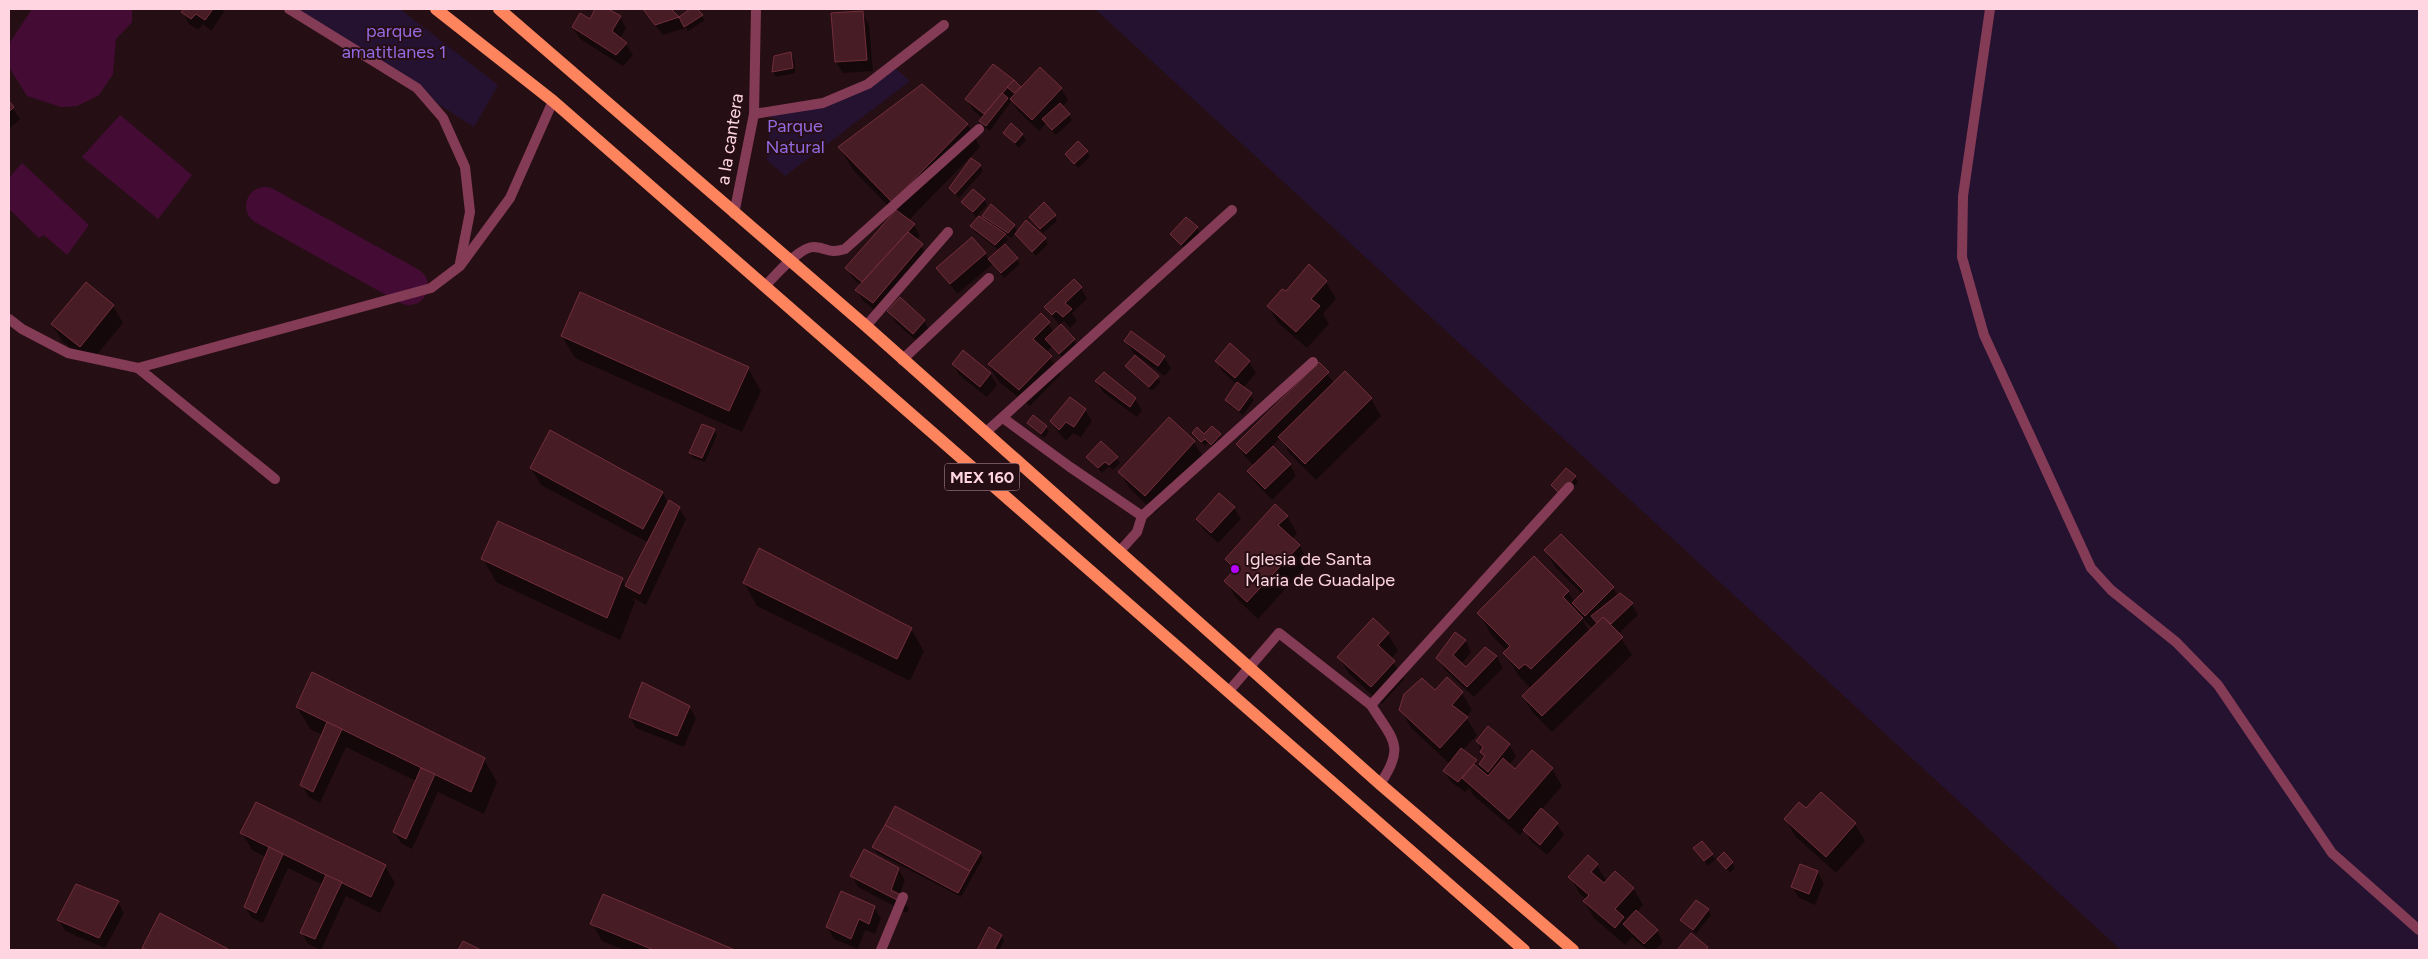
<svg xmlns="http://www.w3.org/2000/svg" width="2428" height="959" font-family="Figtree,sans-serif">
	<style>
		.green { fill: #241230 }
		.water { fill: #440b35 }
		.shadow { fill: #0007; fill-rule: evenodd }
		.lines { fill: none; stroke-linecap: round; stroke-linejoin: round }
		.river { stroke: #440b35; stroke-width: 38 }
		.building { fill: #471c24; stroke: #732e3b }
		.street { stroke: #843b55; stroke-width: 10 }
		.primary { stroke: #fd845d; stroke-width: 12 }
		.poi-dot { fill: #b503fc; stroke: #260f14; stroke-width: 2 }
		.labels { text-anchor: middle; stroke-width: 4; stroke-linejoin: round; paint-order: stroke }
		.shield { fill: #260f14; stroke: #bd9aa3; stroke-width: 1 }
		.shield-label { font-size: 16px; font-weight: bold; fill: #fed5e0 }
		.park-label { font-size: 18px; fill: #9569e1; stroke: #260f14 }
		.street-label { font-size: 18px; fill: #fed5e0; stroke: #260f14 }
		.poi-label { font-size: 18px; fill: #fed5e0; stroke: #260f14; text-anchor: start }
	</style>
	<rect width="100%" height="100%" fill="#260f14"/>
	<g class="green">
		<polygon points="291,9 400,9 498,85 474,127"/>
		<polygon points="1095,9 2419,9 2419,950 2121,950"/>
		<polygon points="894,67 910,81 785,176 767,160 771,113 825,107"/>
	</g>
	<g class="water">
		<polygon points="32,9 132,9 132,22 116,39 113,74 99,95 77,106 61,107 27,96 9,67 9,44"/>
		<polygon points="120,115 192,175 158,219 82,157"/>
		<polygon points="22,163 89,225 67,255 44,235 39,238 9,209 9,178"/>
	</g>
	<g class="shadow">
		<polygon points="185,9 222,9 224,12 211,31 203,24 198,30 189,24 183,12"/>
		<polygon points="596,9 605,9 620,17 626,28 620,39 626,44 633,55 623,66 580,39 573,27 590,21"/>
		<polygon points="642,9 670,9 679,19 695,9 705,20 688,31 686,28 663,35"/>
		<polygon points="862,13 869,24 873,71 843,73 836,62"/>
		<polygon points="791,54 794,59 795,73 776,77 773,72 775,57"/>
		<polygon points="993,65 1021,90 1040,69 1061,89 1068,100 1062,107 1072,120 1056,135 1046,123 1039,131 1018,111 1012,100 990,131 983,126 980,121 982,118 973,110 966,99"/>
		<polygon points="9,103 20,119 9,129"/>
		<polygon points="967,124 980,147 908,221 914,225 920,236 916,240 928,256 880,314 863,301 857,290 861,285 853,279 847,268 895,213 853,170 840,148"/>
		<polygon points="1004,133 1022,134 1026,140 1019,148"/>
		<polygon points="1087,152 1090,157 1078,168 1066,154"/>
		<polygon points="980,166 983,171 959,198 950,188"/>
		<polygon points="984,200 987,205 976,217 963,202"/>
		<polygon points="983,216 1014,226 1018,232 1045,239 1048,244 1036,256 1015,233 1011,238 1003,232 1008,240 1004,244 1020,264 1004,278 993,264 957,294 938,268 985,254 989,260 1000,251 974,231 971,226 988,224"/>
		<polygon points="1054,216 1057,221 1043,233 1030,217"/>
		<polygon points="1197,228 1200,233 1185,249 1171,234"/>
		<polygon points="1326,282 1336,299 1323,314 1329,324 1307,348 1278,323 1268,306 1286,293"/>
		<polygon points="86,284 113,306 123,323 90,363 62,341 52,324"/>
		<polygon points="1081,288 1087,299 1072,313 1077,321 1070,328 1064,321 1060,324 1077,345 1063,358 1052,347 1046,352 1061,374 1030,406 999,382 989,365 1041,315 1054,332 1060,326 1046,307"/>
		<polygon points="900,299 924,321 931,333 920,344 896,323 889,311"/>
		<polygon points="1131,333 1164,357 1171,368 1165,376 1140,358 1138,359 1161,382 1152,391 1127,366 1136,356 1125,341"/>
		<polygon points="562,336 748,368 761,391 742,432 575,358"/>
		<polygon points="1217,361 1249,362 1256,373 1243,388 1254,400 1243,415 1229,405 1226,400 1237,385 1223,372"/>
		<polygon points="953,364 990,373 997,385 987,397 960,376"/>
		<polygon points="1319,364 1335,384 1371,399 1381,416 1316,480 1290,454 1280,438 1272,446 1290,464 1296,476 1272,500 1255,482 1249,471 1254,466 1244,455 1237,444"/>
		<polygon points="1097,381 1135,399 1142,410 1137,417 1103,392"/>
		<polygon points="1085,410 1092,421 1081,437 1073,433 1066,441 1058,432 1051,421"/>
		<polygon points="1169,419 1194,442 1204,459 1155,513 1130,489 1120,472"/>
		<polygon points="1029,423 1046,427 1049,432 1044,438 1032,428"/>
		<polygon points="1212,427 1223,440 1214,449 1208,443 1205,446 1193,433 1204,435"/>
		<polygon points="714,430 717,435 705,462 693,458 690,453"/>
		<polygon points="1088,457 1117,458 1120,463 1113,470 1109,466 1102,473"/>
		<polygon points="531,468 662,492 669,504 679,508 686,519 646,605 633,598 635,602 620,640 496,582 483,559 622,579 626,586 649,543 541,485"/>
		<polygon points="1575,477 1578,482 1564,498 1552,485"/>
		<polygon points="1219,495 1234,508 1241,519 1218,543 1204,530 1197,519"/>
		<polygon points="1287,516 1297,533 1292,539 1299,545 1309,563 1258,619 1236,598 1226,581 1234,572 1226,560"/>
		<path d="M1561,535L1613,588L1618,596L1632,604L1638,615L1618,634L1632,655L1552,732L1533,713L1523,696L1531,689L1518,675L1505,653L1507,651L1492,636L1479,613L1568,591L1575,603L1582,594L1555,567L1545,550ZM1584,620L1593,629L1590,632L1583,621Z"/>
		<polygon points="744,583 911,629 924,651 910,681 757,606"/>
		<polygon points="1373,620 1388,634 1398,651 1391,659 1404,679 1382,704 1349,674 1339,657"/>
		<polygon points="1465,640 1471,652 1461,664 1466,669 1486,649 1497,657 1503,668 1474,697 1444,669 1438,658"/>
		<polygon points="1435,691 1462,693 1472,710 1466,717 1477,735 1462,751 1479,766 1485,758 1477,741 1488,728 1509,745 1516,756 1509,765 1516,771 1532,752 1552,769 1562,786 1541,810 1557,824 1564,835 1547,855 1531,841 1524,830 1520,835 1473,795 1469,788 1465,792 1451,782 1444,771 1450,764 1411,728 1401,710"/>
		<polygon points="297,707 484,759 497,782 484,814 438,792 412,849 401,843 394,832 416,781 346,747 320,803 308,796 302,785 323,735 310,729"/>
		<polygon points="689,707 696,718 684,747 636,728 630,717"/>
		<polygon points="1821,793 1855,824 1865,841 1836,873 1795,836 1785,819 1806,810"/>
		<polygon points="242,833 385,866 395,883 380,913 346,896 321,950 308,944 302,933 323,885 288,868 263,923 252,918 245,907 266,857 252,850"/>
		<polygon points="874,847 980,852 983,858 961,897 877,853"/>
		<polygon points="1695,849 1712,854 1715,860 1708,866"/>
		<polygon points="1718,859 1732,863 1735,868 1730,873"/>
		<polygon points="1597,865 1607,882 1633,888 1643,905 1637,912 1657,931 1663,942 1655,950 1647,950 1632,937 1625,945 1594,918 1584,901 1586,899 1580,894 1570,877"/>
		<polygon points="898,869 905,880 899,896 909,909 907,913 858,887 852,876"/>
		<polygon points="1817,872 1824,883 1815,905 1799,898 1792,887"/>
		<polygon points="603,896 732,950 624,950 602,941 592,923"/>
		<polygon points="118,902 124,913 105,948 65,931 59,920"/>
		<polygon points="874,907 881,919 875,934 865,930 858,949 834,939 827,927"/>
		<polygon points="1708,910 1711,915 1696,934 1682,921"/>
		<polygon points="990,929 1001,935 1004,941 999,950 978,950"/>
		<polygon points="144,948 228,950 145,950"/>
	</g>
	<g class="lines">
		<polyline class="river" points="265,206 409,286"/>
	</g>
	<g class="building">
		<polygon points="184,9 213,9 205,20 196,14 191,19 181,12"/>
		<polygon points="595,9 608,9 621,16 612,31 627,43 616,55 572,27 580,13 590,19"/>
		<polygon points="643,9 671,9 679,17 655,25"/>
		<polygon points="690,9 697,9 703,15 684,27 679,17"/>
		<polygon points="863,11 867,60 835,62 831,13"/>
		<polygon points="791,52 793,68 772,72 774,56"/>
		<polygon points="993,64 1014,80 984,114 965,99"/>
		<polygon points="1040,67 1062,88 1032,120 1010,99"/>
		<polygon points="1014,80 1021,87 1014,93 1007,87"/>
		<polygon points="922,84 968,124 892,202 838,147"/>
		<polygon points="1002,93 1008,98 986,126 979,121"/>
		<polygon points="9,101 14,107 9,112"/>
		<polygon points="1060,103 1070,114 1052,130 1042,119"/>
		<polygon points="1011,123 1023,134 1015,143 1003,133"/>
		<polygon points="1078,141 1088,151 1074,164 1065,154"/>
		<polygon points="971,158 981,165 955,194 949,188"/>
		<polygon points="973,189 985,199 973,212 961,202"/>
		<polygon points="1044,202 1056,215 1040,229 1029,217"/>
		<polygon points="991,204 1015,225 1008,233 982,216"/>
		<polygon points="896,210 915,224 862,282 845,268"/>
		<polygon points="979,216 1006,234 995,245 970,226"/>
		<polygon points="1186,217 1198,227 1181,245 1170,234"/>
		<polygon points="1026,220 1046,238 1032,252 1015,234"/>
		<polygon points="908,232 923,244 873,303 855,290"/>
		<polygon points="972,237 986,253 950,284 936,268"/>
		<polygon points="1005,244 1018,258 1001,273 988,259"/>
		<polygon points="1309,264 1327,281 1311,299 1320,306 1296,332 1267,306 1282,289 1286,291"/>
		<polygon points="1074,279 1082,287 1065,303 1072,309 1063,317 1056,311 1052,315 1044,307"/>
		<polygon points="86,282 114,305 80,347 51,324"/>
		<polygon points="580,292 749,367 729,411 561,336"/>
		<polygon points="900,297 925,320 913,334 887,311"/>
		<polygon points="1041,313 1050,322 1033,339 1052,356 1019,390 988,364"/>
		<polygon points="1061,324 1075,339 1059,354 1045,339"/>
		<polygon points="1131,331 1165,356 1158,366 1124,341"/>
		<polygon points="1230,343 1250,361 1235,378 1215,361"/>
		<polygon points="963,350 991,373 980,387 952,364"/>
		<polygon points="1135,355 1159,376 1149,387 1125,366"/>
		<polygon points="1319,362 1329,372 1246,454 1236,444"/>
		<polygon points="1345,371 1372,398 1305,464 1278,437"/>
		<polygon points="1104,372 1136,398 1130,407 1095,381"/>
		<polygon points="1237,382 1252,393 1239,411 1225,400"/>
		<polygon points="1070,397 1086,409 1074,427 1066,422 1059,430 1050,421"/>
		<polygon points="1033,415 1047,426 1041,434 1027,423"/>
		<polygon points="1169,417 1195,441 1145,496 1118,472"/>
		<polygon points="702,424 715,429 702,458 689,453"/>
		<polygon points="1212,426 1221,434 1211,445 1205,439 1201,442 1192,433 1197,427 1204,434"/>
		<polygon points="550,430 663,492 643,529 530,468"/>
		<polygon points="1101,441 1118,457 1109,465 1105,462 1098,468 1086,457"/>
		<polygon points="1273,446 1291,464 1265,489 1247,471"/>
		<polygon points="1566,468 1576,476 1560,494 1551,485"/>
		<polygon points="1219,493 1235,507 1211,533 1196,519"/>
		<polygon points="669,500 680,507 640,594 625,586"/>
		<polygon points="1275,504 1288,516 1278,525 1300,545 1247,602 1224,581 1235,569 1225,559"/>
		<polygon points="498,521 623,578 607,618 481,559"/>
		<polygon points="1561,534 1614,587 1585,616 1572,603 1584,591 1544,550"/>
		<polygon points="759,548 912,628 897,659 743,583"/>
		<polygon points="1534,556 1569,591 1563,597 1583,618 1531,669 1525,664 1519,669 1503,653 1510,646 1477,613"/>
		<polygon points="1620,593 1633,603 1611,624 1603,617 1597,623 1591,616"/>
		<polygon points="1603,617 1623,637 1542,716 1522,696"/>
		<polygon points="1373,618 1389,633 1378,645 1395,661 1371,687 1337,657"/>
		<polygon points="1455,632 1466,640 1453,655 1466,667 1485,647 1497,656 1467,687 1436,658"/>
		<polygon points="312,672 485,758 471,792 296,707"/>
		<polygon points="1447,677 1463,692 1452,705 1468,717 1440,748 1399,710 1404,694 1422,678 1435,690"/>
		<polygon points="642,682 690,706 677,736 629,717"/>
		<polygon points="327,722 342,729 313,792 300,785"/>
		<polygon points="1488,726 1510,744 1488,772 1479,764 1485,756 1480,752 1483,747 1476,741"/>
		<polygon points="1461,748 1477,760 1458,782 1443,771"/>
		<polygon points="1532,750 1553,768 1509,819 1462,778 1474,764 1488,776 1503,758 1515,769"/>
		<polygon points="421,768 435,774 406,839 393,832"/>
		<polygon points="1821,792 1856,823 1826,857 1784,819 1799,802 1806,808"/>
		<polygon points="256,802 386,865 371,897 240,833"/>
		<polygon points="895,806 981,852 970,871 885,825"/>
		<polygon points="1541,808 1558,823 1540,845 1523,830"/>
		<polygon points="885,825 970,871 958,893 872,847"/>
		<polygon points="1702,841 1713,854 1704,861 1693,848"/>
		<polygon points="269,847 283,854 256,913 244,907"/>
		<polygon points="864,849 899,868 891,890 903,896 901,902 850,876"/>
		<polygon points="1724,852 1733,862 1726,869 1717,859"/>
		<polygon points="1588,855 1598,864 1591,872 1604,883 1615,871 1634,888 1615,909 1624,917 1615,928 1583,901 1589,895 1568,877"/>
		<polygon points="1800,864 1818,871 1809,894 1791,887"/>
		<polygon points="326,875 342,882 315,939 300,933"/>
		<polygon points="76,884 119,901 99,938 57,920"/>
		<polygon points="841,891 875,906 869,924 859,919 851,939 826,927"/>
		<polygon points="603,894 735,950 654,950 590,924"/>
		<polygon points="1696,900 1709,909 1693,930 1680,920"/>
		<polygon points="1636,910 1658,930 1644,944 1623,924"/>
		<polygon points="160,913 228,949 228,950 148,950 142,948"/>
		<polygon points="989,927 1002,935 994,950 977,950"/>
		<polygon points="1691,933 1708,947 1706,950 1677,950"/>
		<polygon points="463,941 481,950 458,950"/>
	</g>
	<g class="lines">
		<g class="street">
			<polyline points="289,9 417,88 443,118 465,167 470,212 460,263"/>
			<polyline points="1990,9 1963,196 1962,257 1984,335 2091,568 2111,590 2176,642 2218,685 2332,853 2419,930"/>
			<polyline points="754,114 823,103 868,84 944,25"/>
			<polyline points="734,214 754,114 756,9"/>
			<path d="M765,286C775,276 800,246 814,247C829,248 828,254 845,249L979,129"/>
			<polyline points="9,319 22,329 68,353 138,368 431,288 460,266 510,198 553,101"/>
			<polyline points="866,326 948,232"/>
			<polyline points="902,360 989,278"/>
			<polyline points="138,368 275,479"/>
			<polyline points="1003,418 1070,467 1142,516"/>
			<polyline points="985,433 1232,210"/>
			<polyline points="1119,552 1137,532 1142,516 1313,362"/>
			<polyline points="1228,692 1279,633 1371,705"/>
			<path d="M1380,784C1406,746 1393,740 1371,705L1569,487"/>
			<polyline points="881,950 903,897"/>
		</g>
		<g class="primary">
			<polyline points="436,9 553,101 1524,950"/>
			<polyline points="499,9 866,326 1380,784 1573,950"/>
		</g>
	</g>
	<circle class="poi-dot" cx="1235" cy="569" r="5"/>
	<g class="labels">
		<rect class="shield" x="944.5" y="463.5" width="75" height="27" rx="4"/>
		<g class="shield-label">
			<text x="982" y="483">MEX 160</text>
		</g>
		<g class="park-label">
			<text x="394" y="37">parque<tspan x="394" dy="21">amatitlanes 1</tspan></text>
			<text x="795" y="132">Parque<tspan x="795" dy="21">Natural</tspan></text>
		</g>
		<g class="street-label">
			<text transform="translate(730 139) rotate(-81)" y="6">a la cantera</text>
		</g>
		<g class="poi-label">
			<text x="1245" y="565">Iglesia de Santa<tspan x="1245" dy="21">Maria de Guadalpe</tspan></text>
		</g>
	</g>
	<rect width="2428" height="959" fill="none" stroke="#fed5e0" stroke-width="20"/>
</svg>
